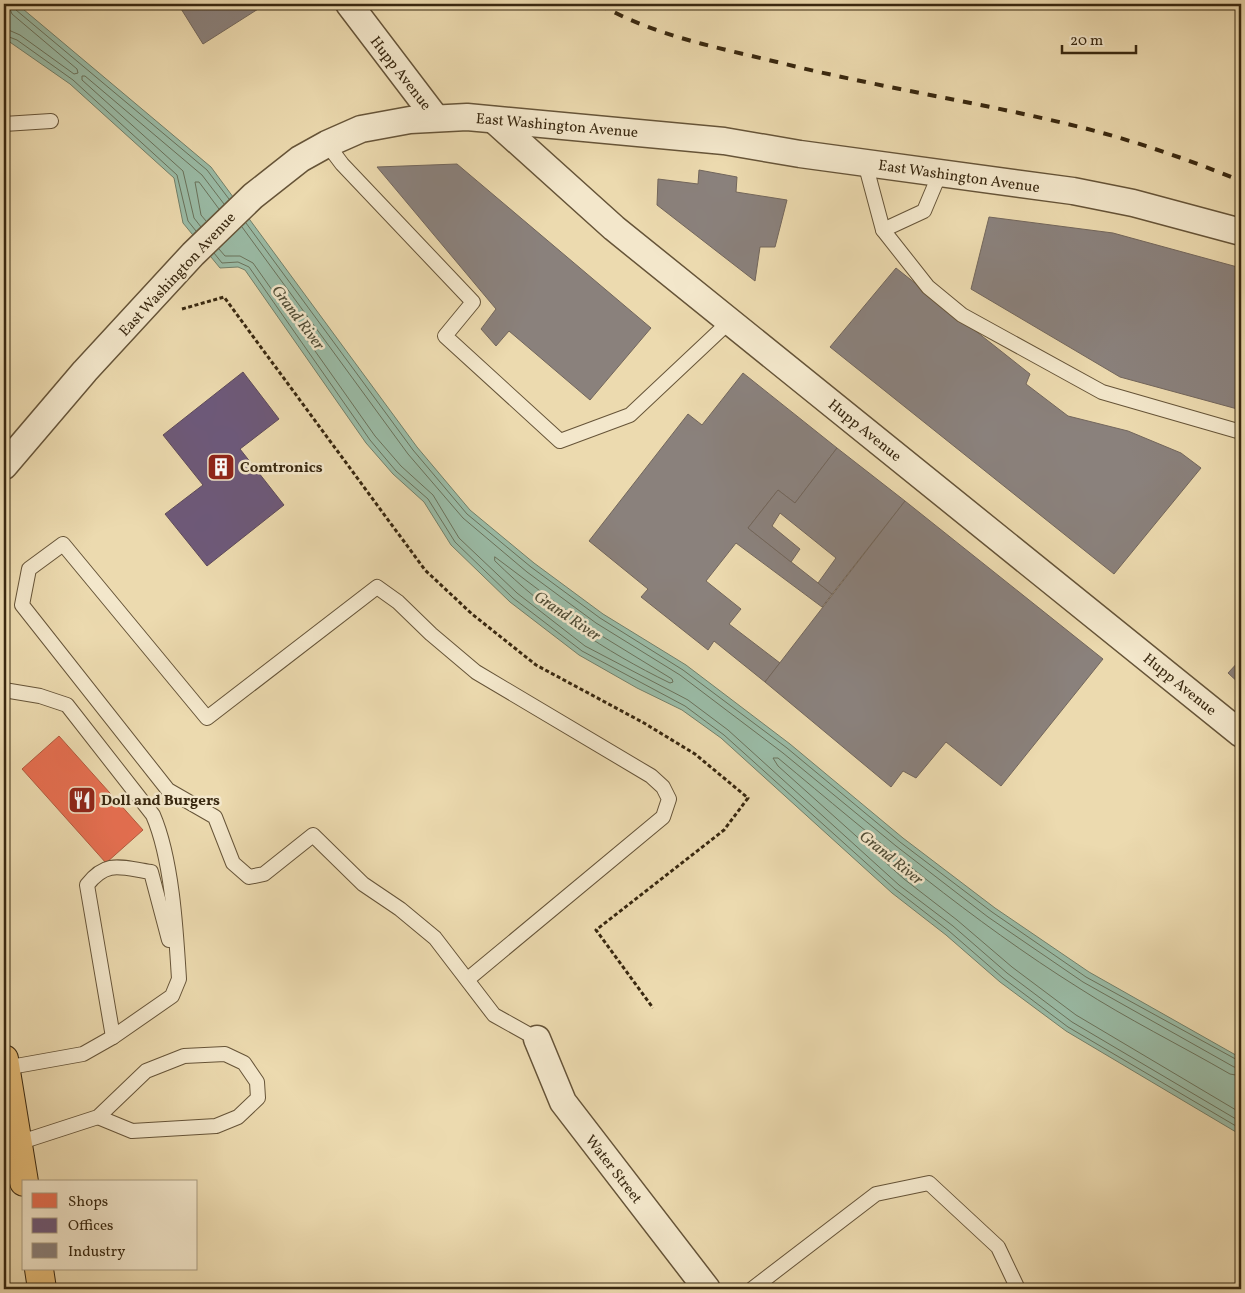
<svg xmlns="http://www.w3.org/2000/svg" width="1245" height="1293" font-family="Vollkorn,serif">
	<style>
		.water { fill: #9abba6; stroke: #73806a }
		.shops { fill: #e76f51; stroke: #b35a3e }
		.offices { fill: #6d597a; stroke: #5d4a5a }
		.industry { fill: #8a817c; stroke: #72665c }
		.lines { fill: none; stroke-linecap: round; stroke-linejoin: round }
		.shore { stroke: #6a725b; stroke-width: 1 }
		.lane-casing { stroke: #665438; stroke-width: 16 }
		.street-casing { stroke: #665438; stroke-width: 29 }
		.primary-casing { stroke: #392810; stroke-width: 30 }
		.path { stroke: #392810; stroke-width: 3; stroke-dasharray: 4 2.5; stroke-linecap: butt }
		.lane { stroke: #f3e7cb; stroke-width: 14 }
		.street { stroke: #f3e7cb; stroke-width: 26 }
		.primary { stroke: #e6bd78; stroke-width: 28 }
		.rail { stroke: #392810; stroke-width: 4; stroke-dasharray: 9 9; stroke-linecap: butt }
		.labels { text-anchor: middle; stroke-width: 5; stroke-linejoin: round; paint-order: stroke }
		.street-label { font-size: 15px; fill: #392810; stroke: #f3e7cb }
		.poi-label { font-size: 15px; font-weight: bold; fill: #392810; stroke: #f3e7cb; text-anchor: start }
		.water-label { font-size: 16px; font-style: italic; fill: #514d36; stroke: #f3e7cb }
	</style>
	<rect width="100%" height="100%" fill="#ecdaaf"/>
	<filter id="stains"><feTurbulence type="fractalNoise" baseFrequency=".004" numOctaves="4"/><feColorMatrix values="0 0 0 0 .2 0 0 0 0 .09 0 0 0 0 .02 0 0 0 .5 -.17"/></filter>
	<radialGradient id="worn" r=".72"><stop offset=".6" stop-color="#630" stop-opacity="0"/><stop offset="1" stop-color="#630" stop-opacity=".3"/></radialGradient>
	<polygon class="water" points="4,4 17,4 211,167 417,447 470,510 534,563 603,614 686,665 790,744 903,838 995,908 1089,972 1241,1058 1241,1135 1066,1031 1000,982 946,935 892,893 721,738 682,710 637,688 579,655 510,602 451,545 424,502 393,474 366,443 245,270 238,267 220,268 183,223 174,178 70,84 4,38"/>
	<polygon class="shops" points="59,736 143,830 106,863 22,769"/>
	<polygon class="offices" points="243,372 279,419 240,449 284,505 207,566 165,514 203,485 163,435"/>
	<g class="industry">
		<polygon points="178,4 266,4 203,44"/>
		<polygon points="457,164 651,328 590,400 509,331 496,346 481,329 496,309 377,167"/>
		<polygon points="699,170 737,177 736,192 787,200 775,247 760,247 755,281 657,205 658,179 698,184"/>
		<polygon points="989,217 1113,233 1241,268 1241,410 1120,377 971,289"/>
		<polygon points="896,268 1030,374 1026,384 1068,416 1128,431 1181,453 1201,468 1114,574 830,347"/>
		<polygon points="743,373 837,448 795,503 778,490 748,528 832,594 822,607 736,543 706,581 741,609 729,624 780,663 765,682 714,641 708,650 641,597 648,589 589,541 688,414 702,425"/>
		<polygon points="837,448 905,501 832,594 818,583 836,558 780,513 772,526 800,549 791,562 748,528 778,490 795,503"/>
		<polygon points="905,501 1103,659 1001,786 946,742 916,778 903,771 891,787 765,682"/>
		<polygon points="1241,659 1241,685 1228,673"/>
	</g>
	<g class="lines">
		<g class="shore">
			<polyline points="14,4 16,10 207,170 229,199"/>
			<polyline points="4,28 20,35 74,74 78,73 77,69 12,14 8,4"/>
			<polyline points="4,35 17,40 73,80 177,175 188,221 196,231"/>
			<polyline points="206,221 201,215 195,182 199,182 219,209"/>
			<polyline points="246,223 413,450 467,514 531,567 600,618 683,670 787,748 900,842 992,912 1086,977 1241,1062"/>
			<polyline points="201,227 194,218 183,171 82,80 82,76 85,76 202,175 224,204"/>
			<polyline points="242,227 408,454 463,518 527,572 596,623 680,675 783,753 896,846 988,917 1083,982 1234,1067 1241,1068"/>
			<polyline points="219,249 225,256 240,256 253,263 375,436 401,466 433,495 459,538 517,593 585,646 688,700 728,730 899,885 953,926 1007,973 1072,1022 1241,1122"/>
			<polyline points="214,253 222,263 238,262 249,267 370,440 396,471 428,499 455,542 513,598 582,651 685,706 724,735 895,889 949,931 1003,978 1068,1027 1241,1129"/>
			<path d="M495,557L592,630L672,679L673,682L670,683C604,651 547,612 495,561Z"/>
			<path d="M1241,1076L1230,1074C1180,1045 1127,1019 1079,988C972,921 875,839 778,758H773L778,766L904,879L957,920L1012,967L1076,1015L1241,1113"/>
		</g>
		<defs>
			<g id="lane">
				<polyline points="4,124 51,121"/>
				<polyline points="327,144 342,164 473,302 445,336 560,441 630,415 730,321"/>
				<polyline points="865,163 883,230 928,287 962,315 1102,392 1241,432"/>
				<polyline points="883,230 924,211 940,173"/>
				<path d="M4,690L40,696L67,705L153,815C172,859 176,930 179,979L172,996L113,1037L83,1054L5,1068"/>
				<polyline points="468,979 663,817 669,799 663,787 651,776 476,672 431,634 398,602 377,587 207,718 63,544 29,569 22,605 168,790 215,817 233,863 249,877 264,874 313,835 363,884 400,909 435,938 494,1015 537,1039"/>
				<path d="M113,1037L87,885C107,859 122,868 151,872L169,940"/>
				<polyline points="18,1143 98,1117 146,1071 184,1056 225,1054 244,1063 257,1082 258,1098 238,1117 216,1126 132,1131 98,1117"/>
				<polyline points="752,1289 876,1194 929,1183 998,1247 1018,1289"/>
			</g>
			<g id="street">
				<polyline points="349,4 435,117"/>
				<polyline points="494,120 614,228 1241,734"/>
				<polyline points="4,466 85,371 193,254 253,196 300,159 327,144 361,129 410,120 467,117 724,141 800,154 1073,191 1133,203 1241,232"/>
				<polyline points="537,1039 563,1102 707,1289"/>
			</g>
			<g id="primary">
				<polyline points="4,1059 24,1182"/>
				<polyline points="39,1269 42,1289"/>
			</g>
		</defs>
		<use href="#lane" class="lane-casing"/>
		<use href="#street" class="street-casing"/>
		<use href="#primary" class="primary-casing"/>
		<polyline class="path" points="182,309 224,297 425,570 472,614 536,665 644,723 695,754 748,798 724,830 596,930 653,1008"/>
		<use href="#lane" class="lane"/>
		<use href="#street" class="street"/>
		<use href="#primary" class="primary"/>
		<path class="rail" d="M599,4C654,36 720,48 781,63C882,88 984,103 1084,128C1138,142 1190,160 1241,181"/>
	</g>
	<defs>
		<symbol id="building-square" viewBox="-11 -11 22 22"><rect x="-9" y="-9" width="18" height="18" rx="4" fill="#8f2418" stroke="#f3e7cb"/><path d="M-4-6H4V6H1V3H-1V6H-4ZM-2.5-4.3h1.7v1.8h-1.7ZM.8-4.3h1.7v1.8H.8ZM-2.5-1h1.7V.8h-1.7ZM.8-1h1.7V.8H.8Z" fill="#fff"/></symbol>
		<symbol id="restaurant-square" viewBox="-11 -11 22 22"><rect x="-9" y="-9" width="18" height="18" rx="4" fill="#8f2418" stroke="#f3e7cb"/><path d="M-5-6h1v4h1v-4h1v4h1v-4h1v5L-1.5 .5V6h-2V.5L-5-1ZM5-6V6H3V1.5H1.5Q1.5-4 5-6Z" fill="#fff"/></symbol>
	</defs>
	<g fill-rule="evenodd">
		<use href="#building-square" x="205" y="451" width="32" height="32"/>
		<use href="#restaurant-square" x="66" y="784" width="32" height="32"/>
	</g>
	<g class="labels">
		<g class="street-label">
			<text transform="translate(401 73) rotate(52)" y="5">Hupp Avenue</text>
			<text transform="translate(557 125) rotate(5)" y="5">East Washington Avenue</text>
			<text transform="translate(959 176) rotate(8)" y="5">East Washington Avenue</text>
			<text transform="translate(177 274) rotate(-47)" y="5">East Washington Avenue</text>
			<text transform="translate(865 430) rotate(39)" y="5">Hupp Avenue</text>
			<text transform="translate(1180 684) rotate(39)" y="5">Hupp Avenue</text>
			<text transform="translate(614 1169) rotate(52)" y="5">Water Street</text>
		</g>
		<g class="poi-label">
			<text x="240" y="472">Comtronics</text>
			<text x="101" y="805">Doll and Burgers</text>
		</g>
		<g class="water-label">
			<text transform="translate(299 317) rotate(53)" y="6">Grand River</text>
			<text transform="translate(568 615) rotate(34)" y="6">Grand River</text>
			<text transform="translate(892 857) rotate(39)" y="6">Grand River</text>
		</g>
	</g>
	<rect width="1245" height="1293" fill="none" stroke="#ecdaaf" stroke-width="20"/>
	<rect x="5" y="5" width="1235" height="1283" fill="none" stroke="#392810" stroke-width="2.5"/>
	<rect x="10" y="10" width="1225" height="1273" fill="none" stroke="#392810"/>
	<rect x="22" y="1180" width="175" height="90" fill="#f3e7cb" stroke="#a99b80"/>
	<rect x="32" y="1193" width="25" height="15" fill="#e76f51" stroke="#a99b80"/>
	<text x="68" y="1206" font-size="15" fill="#392810">Shops</text>
	<rect x="32" y="1218" width="25" height="15" fill="#6d597a" stroke="#a99b80"/>
	<text x="68" y="1230" font-size="15" fill="#392810">Offices</text>
	<rect x="32" y="1243" width="25" height="15" fill="#8a817c" stroke="#a99b80"/>
	<text x="68" y="1256" font-size="15" fill="#392810">Industry</text>
	<path d="M1062 45v8h74v-8" fill="none" stroke="#392810" stroke-width="2.5"/>
	<text x="1070" y="45" font-size="15" fill="#392810" stroke="#f3e7cb" stroke-width="4" paint-order="stroke">20 m</text>
	<rect width="100%" height="100%" filter="url(#stains)"/>
	<rect width="100%" height="100%" fill="url(#worn)"/>
</svg>
